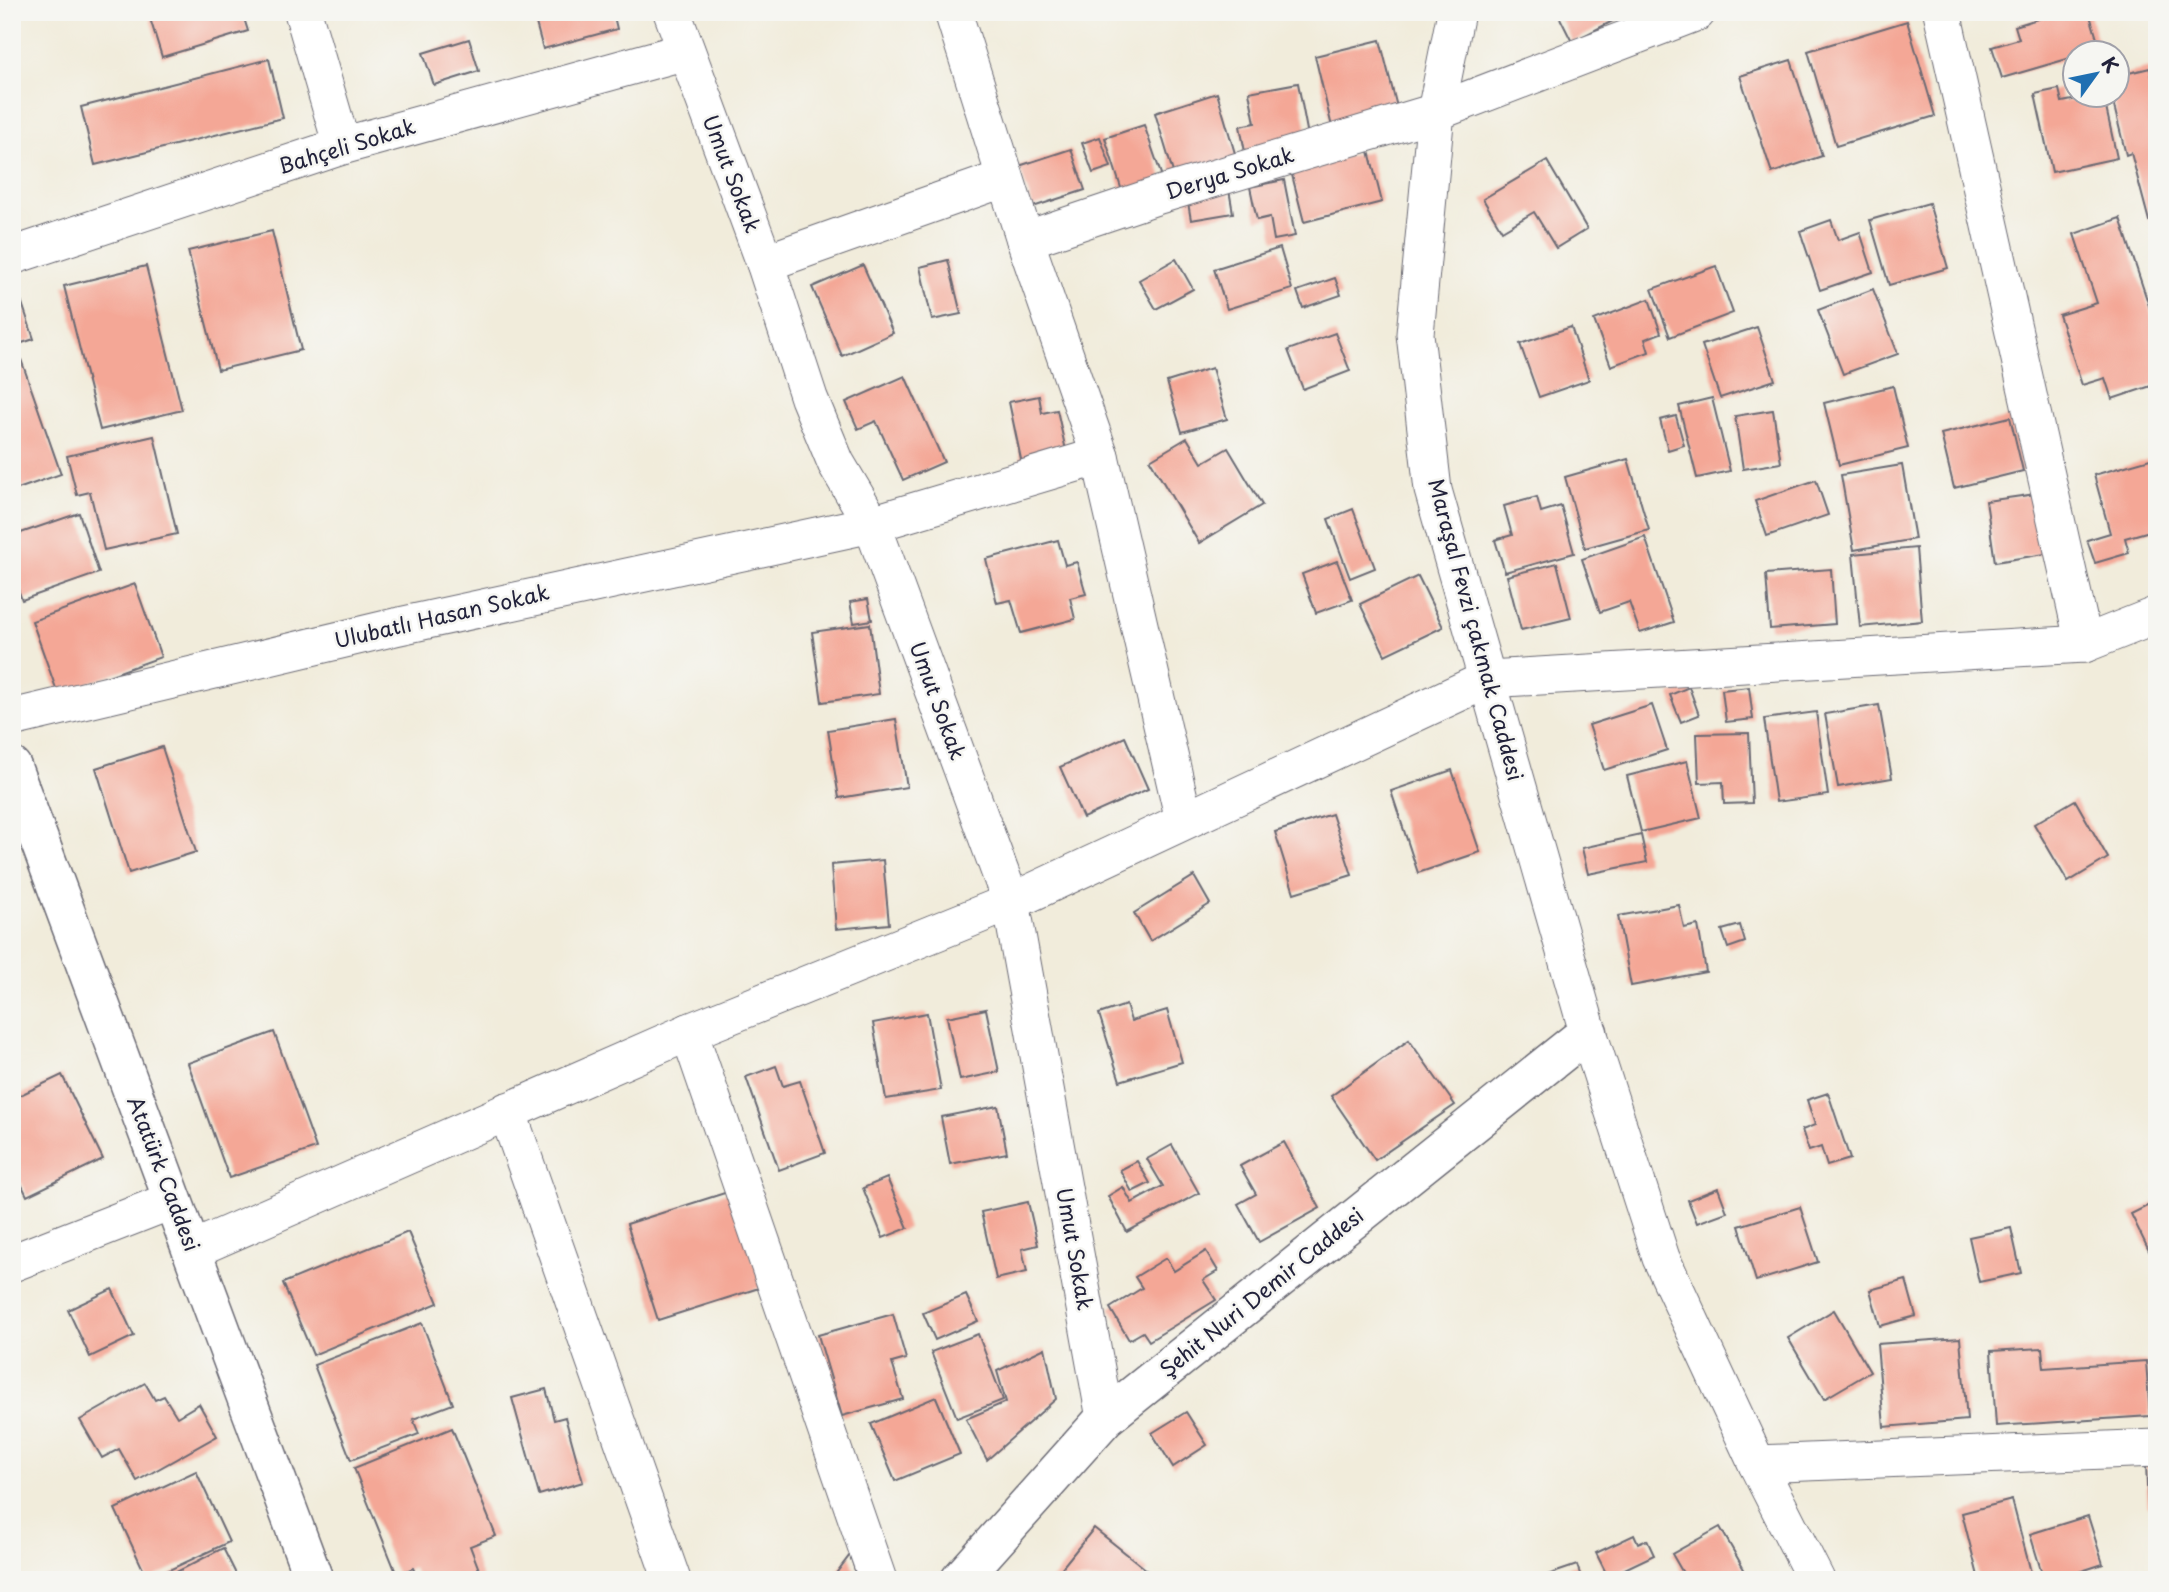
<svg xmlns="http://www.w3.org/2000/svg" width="2169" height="1592" font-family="'Playpen Sans',sans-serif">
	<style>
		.building { fill: #f4a796 }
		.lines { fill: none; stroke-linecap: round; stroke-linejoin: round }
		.minor-casing { stroke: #6a6973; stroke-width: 39 }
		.tertiary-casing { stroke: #6a6973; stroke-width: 41 }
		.minor { stroke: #fff; stroke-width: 37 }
		.tertiary { stroke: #fff; stroke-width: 38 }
		.labels { text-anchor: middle; stroke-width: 5; stroke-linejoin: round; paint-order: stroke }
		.street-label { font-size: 21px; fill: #22223b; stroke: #f6f6f2 }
	</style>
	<rect width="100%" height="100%" fill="#f6f6f2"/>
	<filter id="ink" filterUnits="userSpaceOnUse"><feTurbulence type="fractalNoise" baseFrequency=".0143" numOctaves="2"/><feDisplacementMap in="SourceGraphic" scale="14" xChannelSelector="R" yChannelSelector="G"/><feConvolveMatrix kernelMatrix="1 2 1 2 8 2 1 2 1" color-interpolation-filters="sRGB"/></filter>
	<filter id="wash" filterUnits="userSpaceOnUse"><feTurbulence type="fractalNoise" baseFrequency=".00686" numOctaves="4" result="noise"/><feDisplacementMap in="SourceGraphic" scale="28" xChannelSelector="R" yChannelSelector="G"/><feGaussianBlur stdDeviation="1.57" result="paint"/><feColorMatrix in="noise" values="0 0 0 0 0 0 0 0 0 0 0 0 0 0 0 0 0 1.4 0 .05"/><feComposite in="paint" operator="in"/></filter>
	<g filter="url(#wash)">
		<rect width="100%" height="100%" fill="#f1ecdb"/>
		<g id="blocks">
			<g class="building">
				<polygon points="148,12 242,12 248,31 162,57"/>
				<polygon points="533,12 613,12 617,29 543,49"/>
				<polygon points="1557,12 1630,12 1572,42"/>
				<polygon points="2060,12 2089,12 2100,49 2074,52 2074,57 2002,78 1992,47 2019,39 2015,26"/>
				<polygon points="1907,21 1935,116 1836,146 1808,51"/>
				<polygon points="469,39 479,71 434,85 423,53"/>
				<polygon points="1380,40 1399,115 1333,131 1315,56"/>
				<polygon points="269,59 283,118 95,165 81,107"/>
				<polygon points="1791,60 1822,156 1772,173 1740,76"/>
				<polygon points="2150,68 2153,82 2157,82 2157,219 2149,221 2131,153 2126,155 2111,94 2116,94 2116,76"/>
				<polygon points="1298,83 1309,141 1245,152 1240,126 1255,123 1249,92"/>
				<polygon points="2059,89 2062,102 2103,94 2117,158 2052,172 2035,94"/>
				<polygon points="1217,93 1237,160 1175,179 1155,113"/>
				<polygon points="1144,125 1163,180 1123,194 1105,138"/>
				<polygon points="1100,137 1111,167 1093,173 1082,143"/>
				<polygon points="1071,149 1085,190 1033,207 1019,166"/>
				<polygon points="1369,151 1382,202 1304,222 1291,171"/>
				<polygon points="1547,161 1587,229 1556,248 1534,212 1502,231 1483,199"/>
				<polygon points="1284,180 1295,236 1274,240 1270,217 1257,220 1250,187"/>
				<polygon points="1228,184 1233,213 1191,220 1186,191"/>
				<polygon points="1929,203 1948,268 1889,285 1870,220"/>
				<polygon points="2120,218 2157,330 2157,384 2112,399 2105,378 2082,385 2059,315 2097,303 2074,234"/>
				<polygon points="1831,220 1838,240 1860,232 1873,272 1820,290 1800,231"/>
				<polygon points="272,231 301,350 218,370 188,251"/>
				<polygon points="1280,248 1292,289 1227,309 1214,269"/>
				<polygon points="1176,259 1193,289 1156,309 1139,280"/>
				<polygon points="948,260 961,314 932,320 920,267"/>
				<polygon points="863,265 893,333 842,356 812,287"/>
				<polygon points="146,266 182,410 100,430 64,286"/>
				<polygon points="1716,266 1733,313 1670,337 1652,289"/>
				<polygon points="1335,278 1341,295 1303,308 1297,291"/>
				<polygon points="1873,289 1898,354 1843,374 1818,310"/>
				<polygon points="20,297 34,339 16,345 61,474 12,491 12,299"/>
				<polygon points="1649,299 1661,333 1645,339 1649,352 1611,366 1594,320"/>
				<polygon points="1571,327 1589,380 1539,397 1520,344"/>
				<polygon points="1757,327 1775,380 1720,398 1702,345"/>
				<polygon points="1335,333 1350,371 1303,389 1288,350"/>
				<polygon points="1212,368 1227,419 1182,432 1167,382"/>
				<polygon points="905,376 944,462 903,480 876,421 858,429 846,402"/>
				<polygon points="1893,386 1908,448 1839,465 1824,403"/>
				<polygon points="1039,396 1042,413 1057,410 1067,455 1022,464 1009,402"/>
				<polygon points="1712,398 1730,471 1697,478 1679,406"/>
				<polygon points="1773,410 1781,463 1743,469 1735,416"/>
				<polygon points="1676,416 1684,445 1668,450 1660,420"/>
				<polygon points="2010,417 2023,471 1954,488 1941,434"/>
				<polygon points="154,436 177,534 104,550 90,492 77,495 67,456"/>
				<polygon points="1187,438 1202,463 1228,448 1262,505 1199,543 1150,460"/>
				<polygon points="2157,457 2157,529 2125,538 2129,553 2095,563 2087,540 2110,533 2094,475"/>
				<polygon points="1628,459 1649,530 1585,548 1565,477"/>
				<polygon points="1902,465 1915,539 1854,550 1841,475"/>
				<polygon points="1816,480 1828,515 1767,536 1755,501"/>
				<polygon points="2036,494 2045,554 1995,562 1986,501"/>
				<polygon points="1537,497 1541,512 1561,506 1574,553 1505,572 1495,540 1512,535 1504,506"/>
				<polygon points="1353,509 1375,568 1350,578 1328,519"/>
				<polygon points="79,513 99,573 22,600 12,573 12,536"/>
				<polygon points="1645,537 1674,622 1640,633 1629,602 1600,612 1582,559"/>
				<polygon points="1058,540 1065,565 1077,562 1086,594 1070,598 1075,619 1021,633 1011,600 997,603 986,559"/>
				<polygon points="1916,548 1922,621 1860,627 1853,554"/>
				<polygon points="1337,561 1352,600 1316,613 1302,574"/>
				<polygon points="1557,563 1571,618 1521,630 1507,576"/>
				<polygon points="1831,569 1835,624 1770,629 1766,574"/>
				<polygon points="1418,576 1443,627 1385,655 1360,604"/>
				<polygon points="135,584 161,657 58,694 32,621"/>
				<polygon points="868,599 872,620 854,623 850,602"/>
				<polygon points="870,624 879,694 822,702 812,632"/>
				<polygon points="1689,687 1699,715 1681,722 1670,695"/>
				<polygon points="1749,687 1753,719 1726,722 1722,690"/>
				<polygon points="1652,705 1667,750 1604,770 1589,725"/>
				<polygon points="1879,705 1892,778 1838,787 1825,714"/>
				<polygon points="1816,712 1828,795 1776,802 1764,719"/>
				<polygon points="896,719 907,787 839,798 828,730"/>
				<polygon points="1749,733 1752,803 1724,804 1723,782 1699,783 1697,734"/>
				<polygon points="1125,737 1148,789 1083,818 1060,767"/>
				<polygon points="162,747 196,852 129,873 96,768"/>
				<polygon points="1687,761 1701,818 1641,832 1627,776"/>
				<polygon points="1452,770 1480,852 1418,873 1391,791"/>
				<polygon points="2075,800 2108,858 2068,882 2034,824"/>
				<polygon points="1332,814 1352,875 1294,893 1275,832"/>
				<polygon points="1641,835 1647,862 1588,874 1582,848"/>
				<polygon points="883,860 889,924 836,929 831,865"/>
				<polygon points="1194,876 1210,904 1150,941 1134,913"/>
				<polygon points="1679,905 1684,928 1698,925 1706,972 1631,986 1618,916"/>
				<polygon points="1740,925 1745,942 1728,948 1722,930"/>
				<polygon points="1126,1005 1131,1021 1167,1010 1182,1062 1120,1081 1099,1014"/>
				<polygon points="986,1009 999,1072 960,1080 947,1017"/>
				<polygon points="927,1013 941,1090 886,1099 873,1023"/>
				<polygon points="274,1032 316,1148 229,1178 188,1063"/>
				<polygon points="1409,1040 1455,1105 1375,1160 1331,1096"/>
				<polygon points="776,1066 783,1086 800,1081 825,1153 779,1170 746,1077"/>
				<polygon points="62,1075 103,1159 27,1196 12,1165 12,1099"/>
				<polygon points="1828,1093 1850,1159 1827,1166 1821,1147 1809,1151 1802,1130 1815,1125 1807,1100"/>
				<polygon points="998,1106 1007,1153 950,1164 941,1117"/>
				<polygon points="1284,1142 1320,1208 1259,1242 1238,1204 1256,1194 1240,1166"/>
				<polygon points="1172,1145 1199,1193 1127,1232 1108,1196 1123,1187 1132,1203 1163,1186 1147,1159"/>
				<polygon points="1137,1161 1150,1183 1132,1192 1120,1170"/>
				<polygon points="887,1178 908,1228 883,1238 863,1188"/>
				<polygon points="1718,1188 1727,1212 1697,1223 1688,1200"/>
				<polygon points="731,1191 762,1287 658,1320 627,1224"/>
				<polygon points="2157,1201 2157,1247 2149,1251 2131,1214"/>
				<polygon points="1028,1202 1038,1245 1022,1249 1027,1272 996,1279 981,1212"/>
				<polygon points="1800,1207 1818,1262 1756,1281 1739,1226"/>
				<polygon points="2011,1228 2021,1273 1979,1282 1969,1237"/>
				<polygon points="408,1232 438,1303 313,1355 283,1283"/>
				<polygon points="1206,1251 1218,1271 1203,1280 1216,1300 1149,1341 1143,1332 1129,1340 1110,1308 1142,1288 1135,1277 1166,1258 1174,1271"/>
				<polygon points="1906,1280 1916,1316 1880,1326 1870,1290"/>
				<polygon points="112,1289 134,1336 90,1357 68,1310"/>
				<polygon points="966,1295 978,1321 935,1340 923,1313"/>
				<polygon points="1834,1310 1870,1372 1824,1399 1788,1338"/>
				<polygon points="893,1314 906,1359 892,1363 903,1399 842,1416 818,1335"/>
				<polygon points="422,1323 453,1404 413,1419 419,1434 351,1460 314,1365"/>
				<polygon points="978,1334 1003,1400 957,1418 931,1352"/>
				<polygon points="1960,1338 1967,1420 1884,1427 1877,1344"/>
				<polygon points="1045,1348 1056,1399 987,1460 966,1419 1006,1402 997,1371"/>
				<polygon points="2042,1348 2044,1368 2146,1361 2150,1416 1996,1426 1991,1351"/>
				<polygon points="145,1383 155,1400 164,1396 177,1417 199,1404 217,1436 137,1481 119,1449 102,1458 80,1420"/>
				<polygon points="546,1389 554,1420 565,1417 583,1482 539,1495 512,1398"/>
				<polygon points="936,1397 960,1454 895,1481 871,1424"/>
				<polygon points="1186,1412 1207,1445 1173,1467 1152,1433"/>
				<polygon points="452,1428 496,1536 470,1546 483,1580 418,1580 413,1568 397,1575 354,1468"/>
				<polygon points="2146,1465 2157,1465 2157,1507 2148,1507"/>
				<polygon points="196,1471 229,1542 148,1580 115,1509"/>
				<polygon points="2012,1500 2032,1576 2017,1580 1979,1580 1962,1513"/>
				<polygon points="2088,1516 2103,1564 2054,1580 2044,1580 2030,1534"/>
				<polygon points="1720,1527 1750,1580 1687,1580 1672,1554"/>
				<polygon points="1094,1528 1148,1571 1141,1580 1052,1580"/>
				<polygon points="1634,1535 1638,1544 1647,1540 1654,1555 1608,1577 1596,1553"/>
				<polygon points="223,1548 239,1580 161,1580"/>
				<polygon points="850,1555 858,1580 831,1580"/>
				<polygon points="1577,1565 1582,1580 1537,1580 1536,1579"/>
			</g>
		</g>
	</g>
	<g filter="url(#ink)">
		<use href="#blocks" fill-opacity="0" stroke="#6a6973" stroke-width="2"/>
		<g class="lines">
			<defs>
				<g id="minor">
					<polyline points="303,12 342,146"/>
					<polyline points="672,12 765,263 809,398 836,463 872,524 1011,902 1105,1418"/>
					<polyline points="953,12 1025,240 1100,456 1184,820"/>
					<polyline points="1456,12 1436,112 1415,334 1433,490 1588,1032 1661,1258 1757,1464 1816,1580"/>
					<polyline points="1942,12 2084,644"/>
					<polyline points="1025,240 1159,195 1436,112 1697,12"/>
					<polyline points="12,256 342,146 686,51"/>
					<polyline points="765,263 1005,178"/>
					<polyline points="12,718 395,627 872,524 1100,456"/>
					<polyline points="689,1032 878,1580"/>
					<polyline points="507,1111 672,1580"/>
					<polyline points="192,1250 689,1032 1011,902 1488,679 2084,644 2157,615"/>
					<polyline points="12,1263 173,1200"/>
					<polyline points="1757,1464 2157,1448"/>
				</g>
				<g id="tertiary">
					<polyline points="12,767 314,1580"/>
					<polyline points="960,1580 1105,1418 1588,1032"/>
				</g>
			</defs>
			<use href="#minor" class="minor-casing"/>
			<use href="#tertiary" class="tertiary-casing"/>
			<use href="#minor" class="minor"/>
			<use href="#tertiary" class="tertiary"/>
		</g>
	</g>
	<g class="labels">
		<g class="street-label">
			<text transform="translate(347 147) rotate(-17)" y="7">Bahçeli Sokak</text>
			<text transform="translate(731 174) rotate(69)" y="7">Umut Sokak</text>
			<text transform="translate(1230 174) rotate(-17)" y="7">Derya Sokak</text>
			<text transform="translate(442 617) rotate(-13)" y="7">Ulubatlı Hasan Sokak</text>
			<text transform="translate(1475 630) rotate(75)" y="7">Maraşal Fevzi çakmak Caddesi</text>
			<text transform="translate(937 701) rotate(70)" y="7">Umut Sokak</text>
			<text transform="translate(163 1174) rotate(69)" y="7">Atatürk Caddesi</text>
			<text transform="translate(1074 1249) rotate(80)" y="7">Umut Sokak</text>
			<text transform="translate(1262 1293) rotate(-39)" y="7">Şehit Nuri Demir Caddesi</text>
		</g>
	</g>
	<rect width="2169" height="1592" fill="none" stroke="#f6f6f2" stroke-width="42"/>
	<g transform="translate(2096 74) rotate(57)"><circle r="33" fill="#f6f6f2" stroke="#a1a1a9" stroke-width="2"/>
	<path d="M0-5L12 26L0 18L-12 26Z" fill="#1f6fb2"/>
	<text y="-10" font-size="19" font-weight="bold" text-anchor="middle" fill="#22223b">K</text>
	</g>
</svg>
